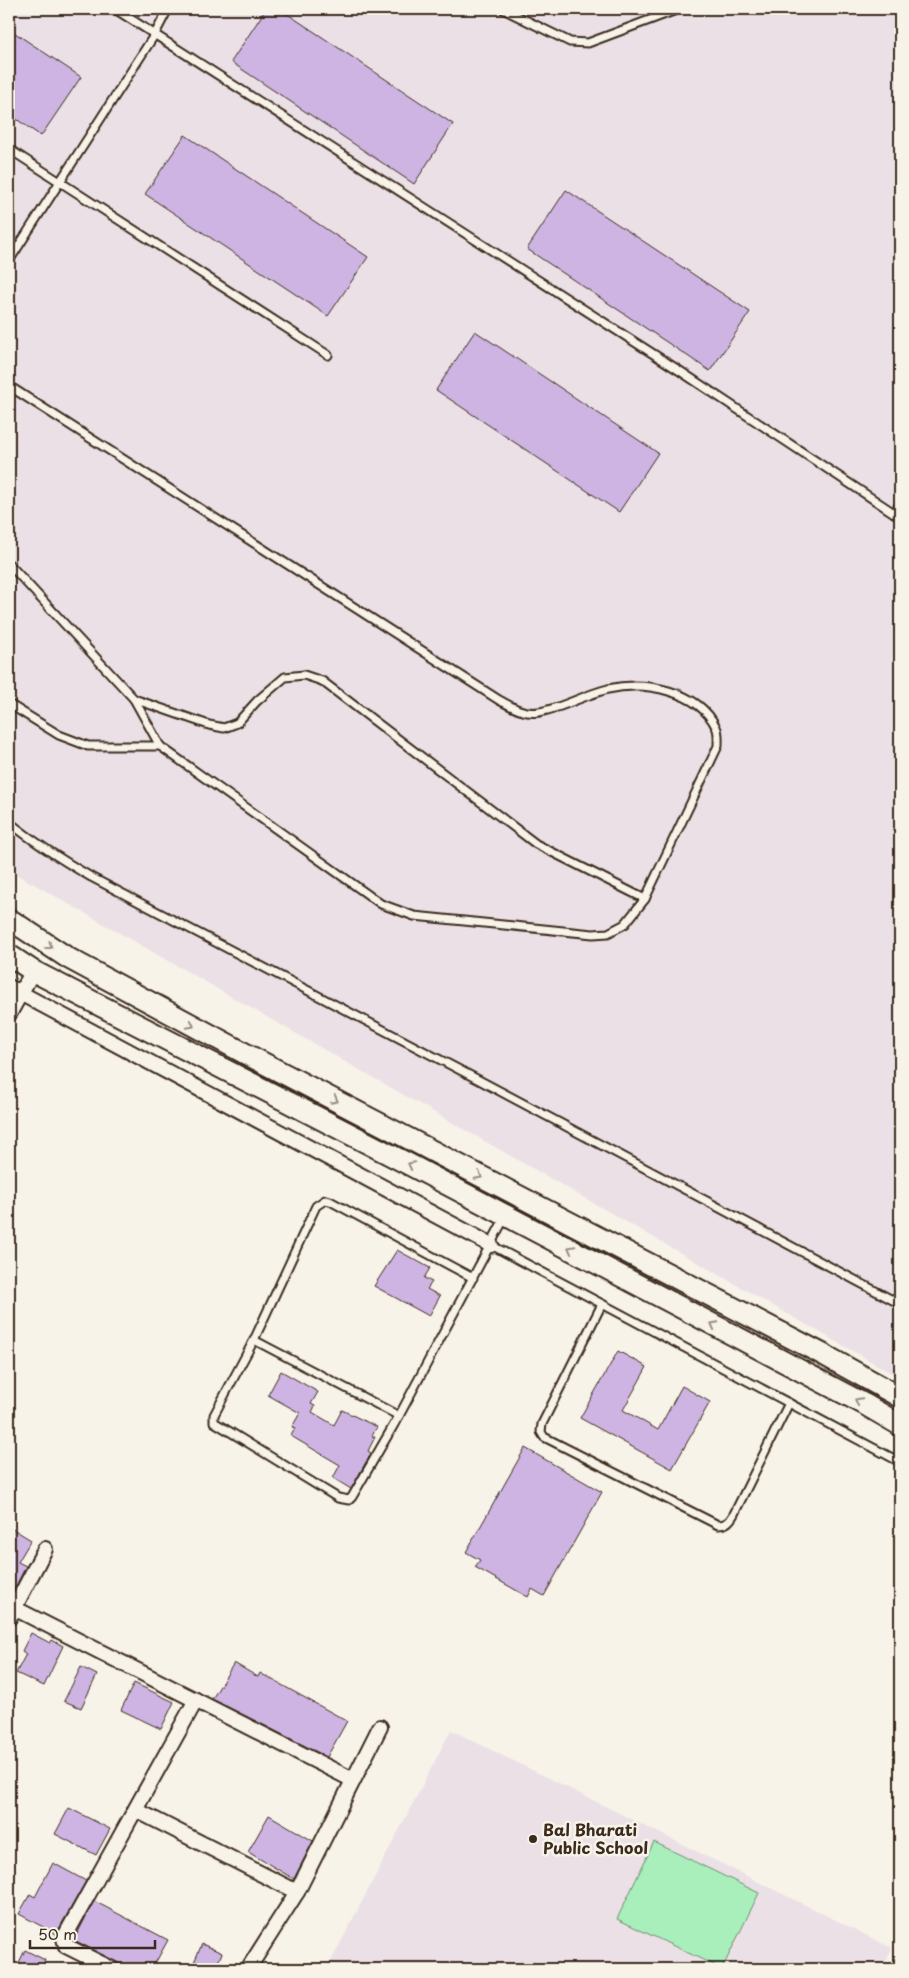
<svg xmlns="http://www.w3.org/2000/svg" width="909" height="1978" font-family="'Playpen Sans',sans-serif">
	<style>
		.built { fill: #ebe0e6 }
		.green { fill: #a9efbc; stroke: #728c6d }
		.building { fill: #ceb4e2; stroke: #3b2a1e }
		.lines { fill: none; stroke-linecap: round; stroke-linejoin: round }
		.service-casing { stroke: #3b2a1e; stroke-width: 11 }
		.minor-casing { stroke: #3b2a1e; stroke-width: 18 }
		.secondary-casing { stroke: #3b2a1e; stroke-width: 24 }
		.service { stroke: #f7f3e8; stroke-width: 7 }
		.minor { stroke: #f7f3e8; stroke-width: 14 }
		.secondary { stroke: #f7f3e8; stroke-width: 20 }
		.oneway { stroke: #998e83 }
		.poi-dot { fill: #3b2a1e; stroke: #f7f3e8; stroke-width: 2 }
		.labels { text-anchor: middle; stroke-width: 5; stroke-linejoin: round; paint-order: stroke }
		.poi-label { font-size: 16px; font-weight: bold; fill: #3b2a1e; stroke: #f7f3e8; text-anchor: start }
	</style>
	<rect width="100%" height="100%" fill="#f7f3e8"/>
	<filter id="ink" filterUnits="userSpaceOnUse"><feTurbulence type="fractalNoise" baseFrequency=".02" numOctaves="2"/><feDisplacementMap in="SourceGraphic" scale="10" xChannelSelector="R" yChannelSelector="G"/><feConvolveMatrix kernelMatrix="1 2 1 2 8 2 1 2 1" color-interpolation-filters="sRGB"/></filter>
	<g filter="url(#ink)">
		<g class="built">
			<polygon points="9,9 900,9 900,1378 9,870"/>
			<polygon points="451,1730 892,1948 883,1969 327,1969"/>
		</g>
		<polygon class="green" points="654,1842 759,1893 722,1969 617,1919"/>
		<g class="building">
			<polygon points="266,9 280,9 453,124 414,184 231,62"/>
			<polygon points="9,29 81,77 41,136 9,114"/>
			<polygon points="185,135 368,257 328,316 145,194"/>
			<polygon points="566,190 750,312 710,371 527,249"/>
			<polygon points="475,331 658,453 619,512 436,390"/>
			<polygon points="397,1250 430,1268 424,1278 432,1282 427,1289 440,1296 429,1316 374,1286"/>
			<polygon points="618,1351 647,1367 623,1410 658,1430 682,1386 710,1402 672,1469 580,1418"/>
			<polygon points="281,1371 318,1392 311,1404 315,1406 312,1412 334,1425 342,1410 377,1427 372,1436 375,1437 368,1451 371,1453 351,1489 333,1478 340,1465 291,1436 295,1428 292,1427 300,1413 268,1395"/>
			<polygon points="525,1448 602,1492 544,1596 532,1589 528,1597 475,1567 480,1560 466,1552"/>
			<polygon points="13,1529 31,1540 18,1562 26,1566 9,1600 9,1536"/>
			<polygon points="31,1633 50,1643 52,1640 63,1646 44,1686 16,1673 26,1654 22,1651"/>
			<polygon points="234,1663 258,1677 260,1673 347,1721 327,1757 212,1699"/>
			<polygon points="81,1667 97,1675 81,1708 64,1701"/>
			<polygon points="134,1683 174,1702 161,1729 121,1710"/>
			<polygon points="69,1808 110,1829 96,1855 55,1834"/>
			<polygon points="269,1815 313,1841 294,1879 248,1852"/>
			<polygon points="53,1863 86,1881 56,1934 19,1914 30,1894 35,1897"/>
			<polygon points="94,1901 168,1940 152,1969 130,1969 74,1940"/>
			<polygon points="202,1944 222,1953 215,1969 191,1969"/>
			<polygon points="25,1950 45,1960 41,1969 16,1969"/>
		</g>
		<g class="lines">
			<defs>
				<g id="service">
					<polyline points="115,9 680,371 900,517"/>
					<polyline points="503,9 570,42 588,43 679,9"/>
					<polyline points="9,149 328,355"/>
					<polyline points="9,261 155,34 168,9"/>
					<path d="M9,386L499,700C511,706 524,715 539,712C562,708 584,695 608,689C645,681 698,690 716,727C719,732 718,740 718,746L645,899L625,924L608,933L593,934L414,916L381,904L160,746L134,699L9,564"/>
					<polyline points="894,513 900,504"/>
					<polyline points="134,699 209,725 224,728 237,723 257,701 285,677 304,675 322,681 536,844 645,899"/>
					<polyline points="9,704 59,735 88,746 160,746"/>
					<path d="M9,822C35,843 62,860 91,877L479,1080L900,1304"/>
					<polyline points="491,1245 900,1462"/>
					<polyline points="473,1278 330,1201 325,1200 316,1206 254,1340 214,1415 214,1422 338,1498 349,1500 352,1497 399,1416 505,1217"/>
					<path d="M602,1304L542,1424L541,1432L544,1437L718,1525C727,1525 730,1521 734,1514L789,1403"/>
					<polyline points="254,1340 399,1416"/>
				</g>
				<g id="minor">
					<polyline points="9,987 491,1245"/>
					<polyline points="9,1014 33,971"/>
					<polyline points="14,1608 353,1780"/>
					<polyline points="9,1618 45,1549"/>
					<polyline points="136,1810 297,1892"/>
					<polyline points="112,1969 66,1946 64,1938 196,1700"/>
					<polyline points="248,1969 297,1892 380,1727"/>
				</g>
				<g id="secondary">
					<polyline points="9,919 68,958 248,1055 826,1356 900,1397"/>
					<polyline points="9,955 33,971 414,1167 864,1404 900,1425"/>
				</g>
			</defs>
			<use href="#service" class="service-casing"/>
			<use href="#minor" class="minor-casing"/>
			<use href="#secondary" class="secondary-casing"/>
			<use href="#service" class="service"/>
			<use href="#minor" class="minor"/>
			<use href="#secondary" class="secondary"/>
		</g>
		<defs><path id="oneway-chevron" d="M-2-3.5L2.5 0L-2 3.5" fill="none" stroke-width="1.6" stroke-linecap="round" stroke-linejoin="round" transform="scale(1.25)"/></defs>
		<g class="oneway">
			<use href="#oneway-chevron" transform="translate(49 946) rotate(34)"/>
			<use href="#oneway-chevron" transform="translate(191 1025) rotate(28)"/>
			<use href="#oneway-chevron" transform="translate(335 1100) rotate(28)"/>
			<use href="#oneway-chevron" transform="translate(411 1165) rotate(-153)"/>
			<use href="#oneway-chevron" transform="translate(479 1176) rotate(28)"/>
			<use href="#oneway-chevron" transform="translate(571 1249) rotate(-152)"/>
			<use href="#oneway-chevron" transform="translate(714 1325) rotate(-152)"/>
			<use href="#oneway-chevron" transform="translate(858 1401) rotate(-152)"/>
		</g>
	</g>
	<circle class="poi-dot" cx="533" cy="1839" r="5"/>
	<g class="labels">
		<g class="poi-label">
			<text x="543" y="1836">Bal Bharati<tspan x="543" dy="18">Public School</tspan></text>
		</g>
	</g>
	<rect width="909" height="1978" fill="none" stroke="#f7f3e8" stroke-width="30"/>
	<rect x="15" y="15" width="879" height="1948" fill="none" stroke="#3b2a1e" stroke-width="2" filter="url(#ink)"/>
	<path d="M30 1940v8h125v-8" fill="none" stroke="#3b2a1e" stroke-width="2.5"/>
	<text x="38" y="1940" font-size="15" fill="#3b2a1e" stroke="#f7f3e8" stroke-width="4" paint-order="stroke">50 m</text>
</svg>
